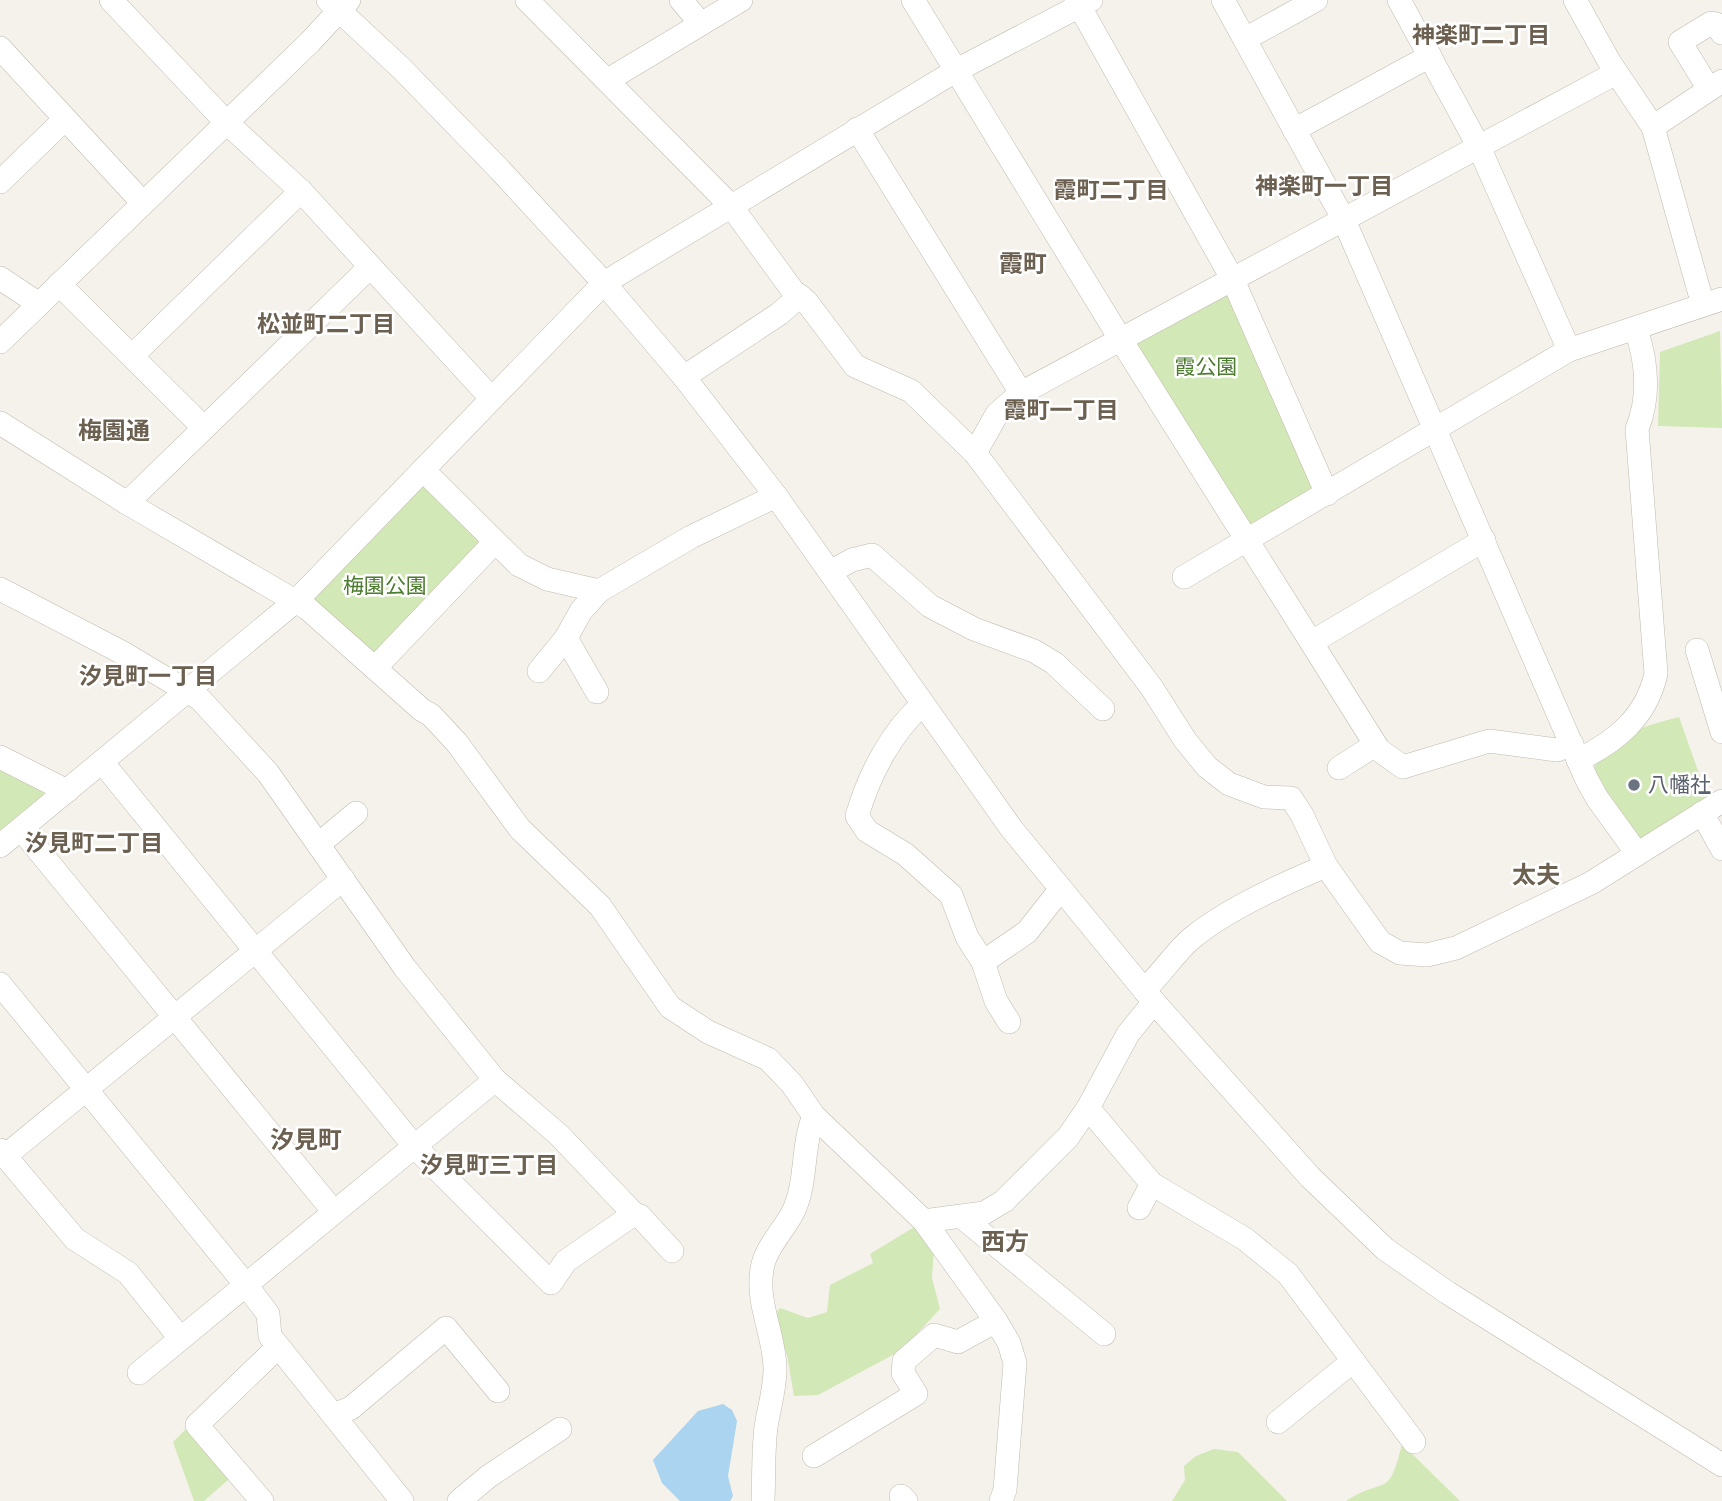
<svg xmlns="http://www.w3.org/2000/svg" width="1722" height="1501" font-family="Figtree,'Noto Sans JP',sans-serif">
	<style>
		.green { fill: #d2e8b6 }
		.water { fill: #aad4ef }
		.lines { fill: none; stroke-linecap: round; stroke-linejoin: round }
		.minor-casing { stroke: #c1baae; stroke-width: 24 }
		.minor { stroke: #fff; stroke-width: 23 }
		.worship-dot { fill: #6b7280; stroke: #fff; stroke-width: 2.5 }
		.labels { text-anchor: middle; stroke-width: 5; stroke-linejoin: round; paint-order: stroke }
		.park-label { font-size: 21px; fill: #4b7b2d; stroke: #fff }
		.worship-label { font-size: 21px; fill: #5b616d; stroke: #fff; text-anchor: start }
		.neighbourhood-label { font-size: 23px; font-weight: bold; fill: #6c6050; stroke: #fff }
		.quarter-label { font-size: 24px; font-weight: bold; fill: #6c6050; stroke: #fff }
	</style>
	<rect width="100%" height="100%" fill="#f5f2eb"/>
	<g class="green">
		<polygon points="1226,285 1317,486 1243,529 1128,341"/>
		<polygon points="1720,331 1722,428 1658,426 1660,352"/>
		<polygon points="429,483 484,539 374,654 315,601 315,593 421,484"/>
		<path d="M1679,717L1709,802L1648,839L1640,838L1611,799L1594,768C1609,735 1647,725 1679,717Z"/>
		<polygon points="0,767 43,790 44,798 0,834"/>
		<polygon points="916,1226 934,1246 932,1278 940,1309 902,1350 818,1395 794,1396 787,1355 771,1319 780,1308 808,1318 827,1312 830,1285 873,1263 870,1254"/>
		<polygon points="186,1429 229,1479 204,1501 194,1501 173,1442"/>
		<path d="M1402,1444L1460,1501H1346C1386,1475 1388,1501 1402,1444Z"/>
		<polygon points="1214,1449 1238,1452 1287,1501 1172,1501 1185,1480 1184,1466 1196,1456"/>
	</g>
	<polygon class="water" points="723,1404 732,1410 737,1421 728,1476 733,1496 730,1501 680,1501 662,1483 653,1460 698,1411"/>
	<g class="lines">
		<defs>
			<g id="minor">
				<polyline points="111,0 226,122 301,191 491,398"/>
				<polyline points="328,0 402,69 500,170 604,283 684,377 776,496 1011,828 1154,1002 1310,1177 1385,1249 1448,1293 1722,1465"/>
				<polyline points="527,0 731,206 793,291 806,301 855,366 911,391 975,453 1152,688 1185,740 1207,767 1229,784 1264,797 1291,798 1302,815 1326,866"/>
				<polyline points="681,0 701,24"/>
				<polyline points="913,0 1121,340 1379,750 1403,767 1489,741 1557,750 1572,744"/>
				<polyline points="1076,0 1233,280 1327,494"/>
				<polyline points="1223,0 1344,220 1586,778 1597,798 1636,852"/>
				<polyline points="1399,0 1479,147 1569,350"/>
				<polyline points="1575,0 1610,63 1653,127 1703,305"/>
				<polyline points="1245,39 1316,0"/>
				<polyline points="0,48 143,203"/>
				<polyline points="608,80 741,0"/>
				<polyline points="1709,89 1680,42 1711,23 1716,24 1722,33"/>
				<polyline points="1653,127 1722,81"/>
				<polyline points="857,129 1021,393"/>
				<polyline points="1294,130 1430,56"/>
				<polyline points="0,182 65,119"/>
				<polyline points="0,278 39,304"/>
				<polyline points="59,284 204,428"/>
				<polyline points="0,342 310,42 349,0"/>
				<polyline points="132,356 301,191"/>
				<polyline points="684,377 779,314 800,296"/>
				<polyline points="0,423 127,503 307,608 422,710 431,715 457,743 520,829 600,906 670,1007 708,1032 768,1059 792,1084 814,1116 924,1221 996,1321 1009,1343 1015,1363 1005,1490 1001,1501"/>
				<polyline points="975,453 997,414 1021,393 1616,73"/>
				<polyline points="423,470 519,565 547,579 599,591 691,537 776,496"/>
				<polyline points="127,503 370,267"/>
				<polyline points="830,572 852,560 872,555 930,606 974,629 1034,651 1054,663 1103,709"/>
				<polyline points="1184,577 1569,350 1722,299"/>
				<polyline points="0,589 125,654 200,699 268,773 405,968 495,1080 559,1135 634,1214 566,1261 551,1283 414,1146 102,762"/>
				<polyline points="566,638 597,692"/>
				<polyline points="1312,642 1484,540"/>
				<polyline points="1697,650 1722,732"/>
				<polyline points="375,668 495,542"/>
				<polyline points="539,671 566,638 581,611 599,591"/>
				<path d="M923,704C891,732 869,775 857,816L867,831L905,854L951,895L967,937L983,962L996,1001L1009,1022"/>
				<polyline points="0,757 67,791"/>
				<path d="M1578,760C1617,741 1646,717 1656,674L1637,429C1650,397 1647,362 1636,329"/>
				<polyline points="1339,768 1375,745"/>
				<polyline points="1702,813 1722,849"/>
				<polyline points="21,829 334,1212"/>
				<polyline points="319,844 356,813"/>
				<polyline points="0,846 297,600 604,283 957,70 1091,0"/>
				<polyline points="983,962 1027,932 1060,890"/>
				<polyline points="0,984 246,1285 268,1314 270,1336 402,1501"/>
				<path d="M1144,990C1162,974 1174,953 1192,938C1226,910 1285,883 1326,866L1380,942L1400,953L1427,955L1456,948L1591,883L1722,801"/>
				<polyline points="1088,1108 1152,1184 1245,1239 1288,1274 1414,1442"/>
				<polyline points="0,1150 75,1239 128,1273 180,1338"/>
				<polyline points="5,1156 343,879"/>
				<polyline points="1139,1208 1152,1184"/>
				<polyline points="634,1214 640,1216 672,1251"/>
				<polyline points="962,1217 1104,1334"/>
				<polyline points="924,1221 984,1213 1004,1201 1068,1137 1088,1108 1128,1034 1154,1002"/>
				<polyline points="139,1373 495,1080"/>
				<polyline points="333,1415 351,1408 446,1328 498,1391"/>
				<polyline points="1278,1422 1353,1361"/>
				<polyline points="814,1456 916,1394 903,1373 904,1361 934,1335 958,1342 996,1321"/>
				<polyline points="901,1496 906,1501"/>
				<polyline points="262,1501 197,1425 278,1347"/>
				<polyline points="459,1501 489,1476 560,1429"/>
				<path d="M763,1501C764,1477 763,1451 766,1427C769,1407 775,1390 775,1369C775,1336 756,1304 762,1269C765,1249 782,1232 792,1214C808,1184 801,1147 814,1116"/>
			</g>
		</defs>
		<use href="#minor" class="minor-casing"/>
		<use href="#minor" class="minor"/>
	</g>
	<circle class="worship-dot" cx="1634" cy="785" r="7"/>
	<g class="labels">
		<g class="park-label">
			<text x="1206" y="374">霞公園</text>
			<text x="385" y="593">梅園公園</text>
		</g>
		<g class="worship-label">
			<text x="1648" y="792">八幡社</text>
		</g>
		<g class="neighbourhood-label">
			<text x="1481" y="43">神楽町二丁目</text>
			<text x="1324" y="194">神楽町一丁目</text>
			<text x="1111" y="198">霞町二丁目</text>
			<text x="326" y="332">松並町二丁目</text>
			<text x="1061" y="418">霞町一丁目</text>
			<text x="148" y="684">汐見町一丁目</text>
			<text x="94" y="851">汐見町二丁目</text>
			<text x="489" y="1173">汐見町三丁目</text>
		</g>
		<g class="quarter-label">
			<text x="1023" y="272">霞町</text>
			<text x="114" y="439">梅園通</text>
			<text x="1536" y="883">太夫</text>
			<text x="306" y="1148">汐見町</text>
			<text x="1005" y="1250">西方</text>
		</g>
	</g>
</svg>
